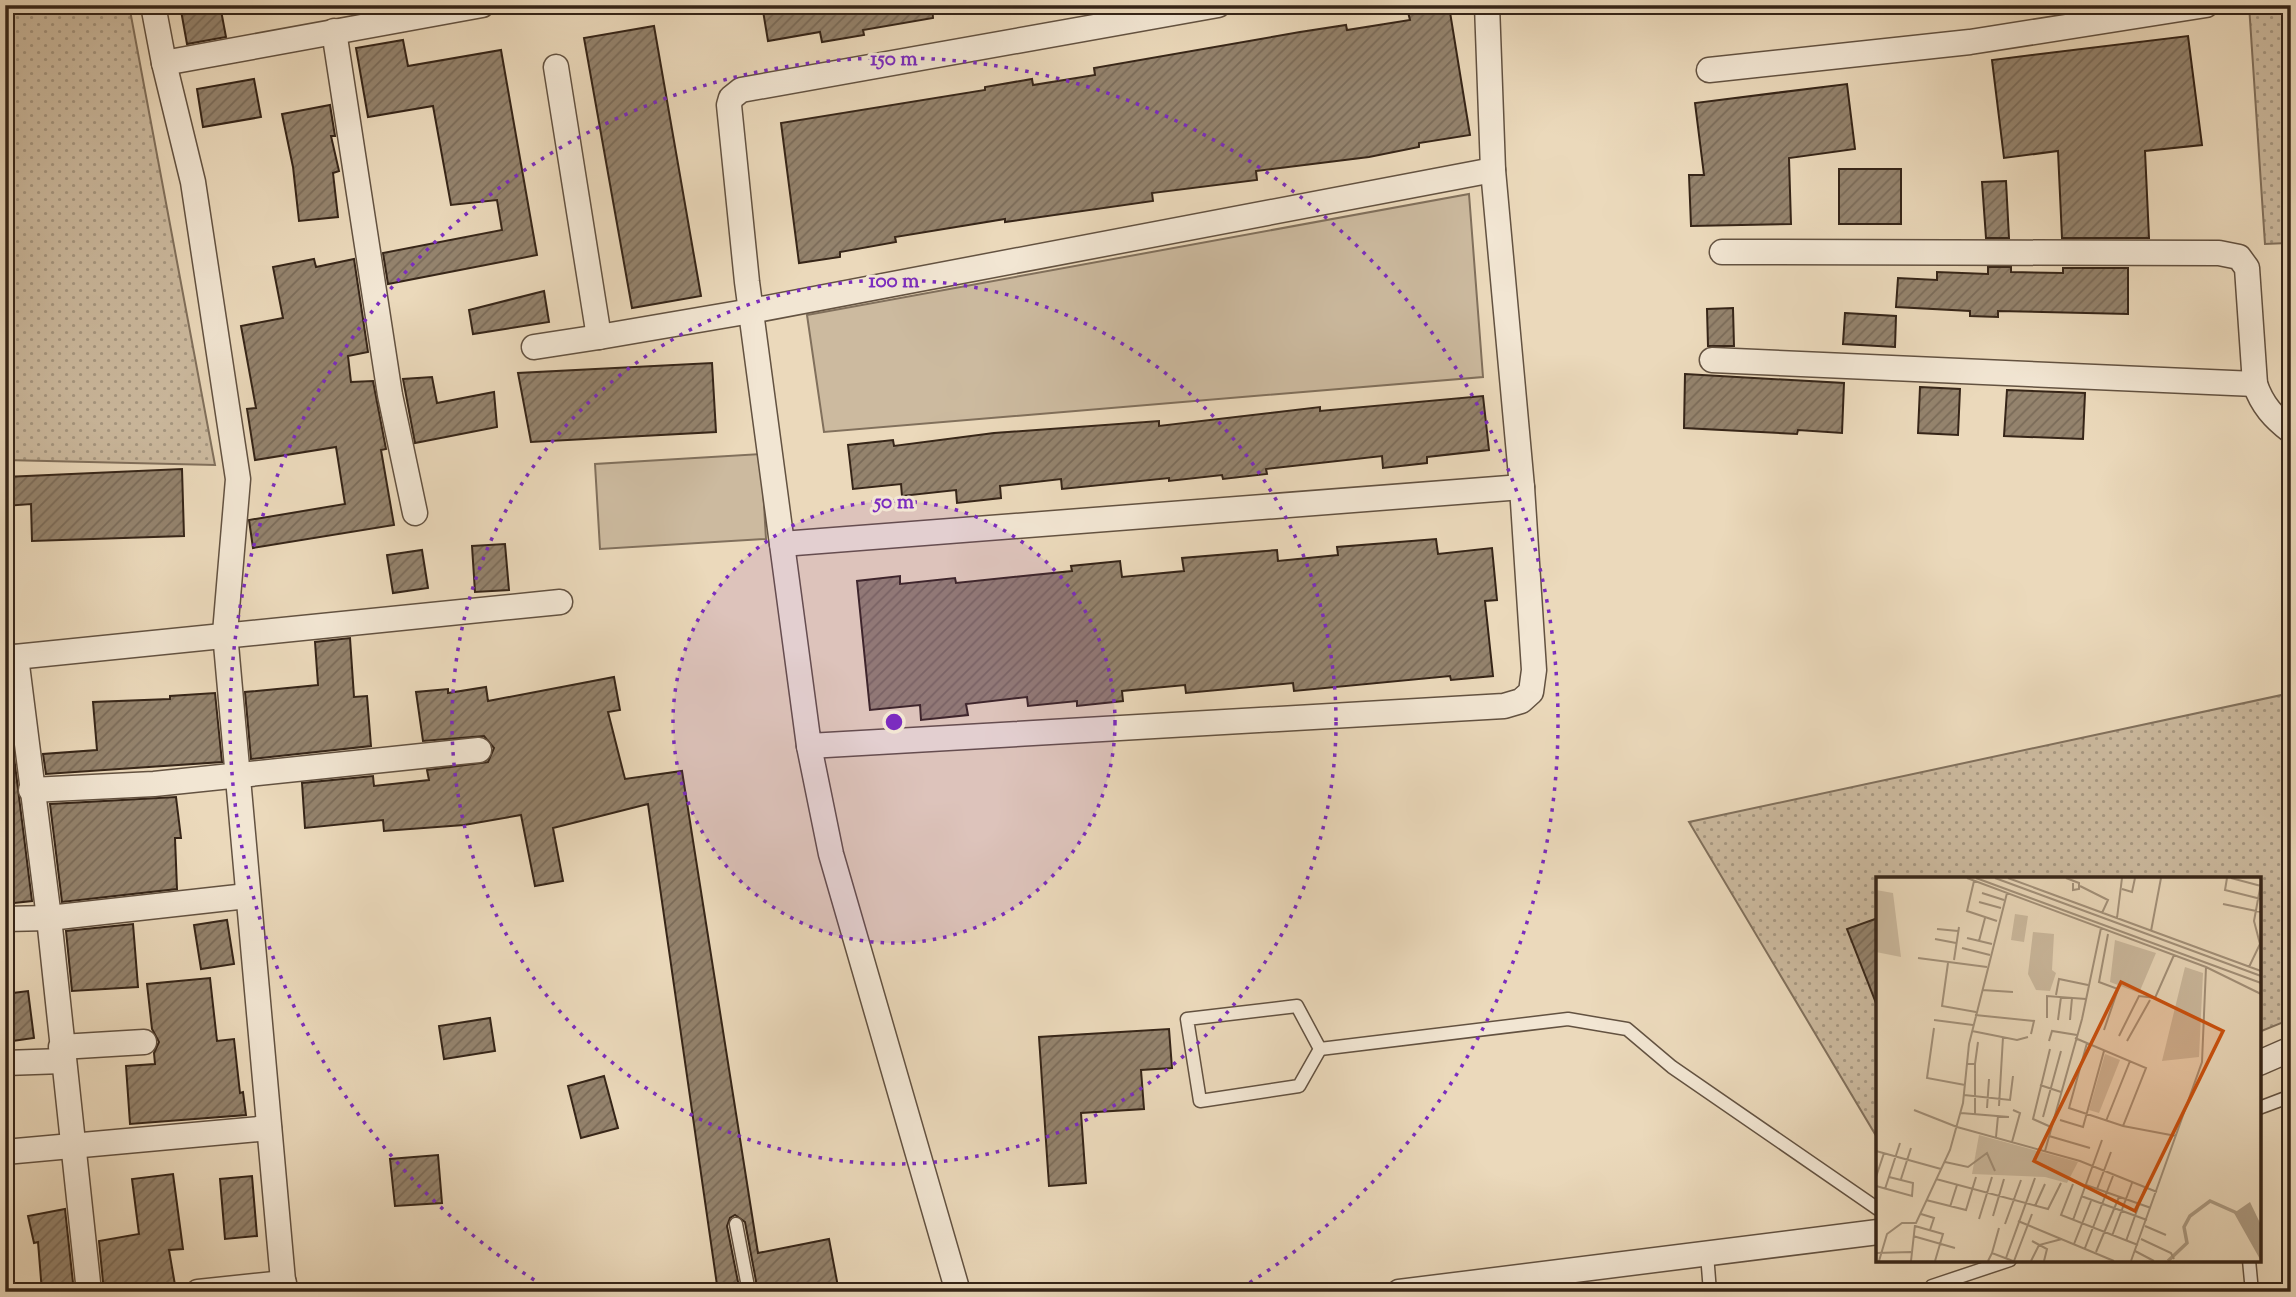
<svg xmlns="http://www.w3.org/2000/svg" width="2296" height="1297" font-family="'Sorts Mill Goudy',serif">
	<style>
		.grass { fill: url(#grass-dots); stroke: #81705c; stroke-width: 2 }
		.park { fill: #ccba9f; stroke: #81705c; stroke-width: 2 }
		.building { fill: url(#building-hatch); stroke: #362518; stroke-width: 2 }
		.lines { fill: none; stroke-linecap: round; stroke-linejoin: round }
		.lane-casing { stroke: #635241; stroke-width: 15 }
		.street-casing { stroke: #635241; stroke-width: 27 }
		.lane { stroke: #f2e6d3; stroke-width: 12 }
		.street { stroke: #f2e6d3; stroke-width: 24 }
		.ring { fill: none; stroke: #7b2cbf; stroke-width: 3.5; stroke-dasharray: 3.5 7 }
		.inset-river { fill: none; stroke: #ad9c84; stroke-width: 3.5 }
		.inset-road { fill: none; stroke: #a3917a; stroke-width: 2 }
		.view { fill: #cd510e; fill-opacity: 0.15; stroke: #cd510e; stroke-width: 3.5 }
		.inset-edge { fill: none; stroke: #362518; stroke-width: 3.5 }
		.centre { fill: #7b2cbf; stroke: #f2e6d3; stroke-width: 3.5 }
		.ring-label { font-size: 21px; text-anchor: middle; font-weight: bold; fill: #7b2cbf; stroke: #f2e6d3; stroke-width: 6; stroke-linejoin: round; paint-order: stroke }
	</style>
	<defs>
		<pattern id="grass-dots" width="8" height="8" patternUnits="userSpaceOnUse" patternTransform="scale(1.75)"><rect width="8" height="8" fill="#ccba9f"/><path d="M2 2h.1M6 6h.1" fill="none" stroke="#a69781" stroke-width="1.8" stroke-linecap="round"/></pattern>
		<pattern id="building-hatch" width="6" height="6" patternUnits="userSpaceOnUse" patternTransform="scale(1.75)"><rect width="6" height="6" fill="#94836d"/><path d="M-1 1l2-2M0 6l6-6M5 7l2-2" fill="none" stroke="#7a6b59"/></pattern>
	</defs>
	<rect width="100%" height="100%" fill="#ebd9bb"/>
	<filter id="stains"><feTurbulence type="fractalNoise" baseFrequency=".00286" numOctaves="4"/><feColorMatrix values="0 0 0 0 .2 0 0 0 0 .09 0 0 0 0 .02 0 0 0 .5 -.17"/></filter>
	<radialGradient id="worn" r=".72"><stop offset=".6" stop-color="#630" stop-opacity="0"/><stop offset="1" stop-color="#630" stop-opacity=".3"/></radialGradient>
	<g class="grass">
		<polygon points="5,5 129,5 215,465 5,460"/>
		<polygon points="2249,5 2291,5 2291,243 2265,244"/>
		<polygon points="2291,693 2291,1019 2259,1032 2259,879 1878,879 1878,1139 1689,822"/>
	</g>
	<g class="park">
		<polygon points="1469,194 1483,377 824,432 807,315"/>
		<polygon points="761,454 766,539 600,549 595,464"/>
	</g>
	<g class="building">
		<polygon points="180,5 220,5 226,37 187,44"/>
		<polygon points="762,5 932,5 933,18 863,30 864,35 822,42 820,32 768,41"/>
		<polygon points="1449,6 1470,135 1419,143 1419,147 1369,157 1256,171 1257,180 1152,193 1153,201 1005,222 1005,219 895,237 896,242 840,252 840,257 799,263 781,123 985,90 985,87 1032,79 1033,85 1095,75 1094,68 1300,32 1346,25 1347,30 1410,20 1408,12"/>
		<polygon points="654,26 701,296 632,308 584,38"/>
		<polygon points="2188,36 2202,145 2145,151 2149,238 2062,238 2058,151 2004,158 1992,60"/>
		<polygon points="403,40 408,66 501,50 537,255 388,284 383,253 502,230 497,200 451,205 433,106 368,117 356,48"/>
		<polygon points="254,79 261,117 203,127 197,89"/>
		<polygon points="1847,84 1855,149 1789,158 1791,224 1691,226 1689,175 1704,175 1695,103"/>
		<polygon points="330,105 335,136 331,136 339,171 333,173 338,217 299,221 293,167 282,114"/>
		<rect x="1839" y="169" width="62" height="55"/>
		<polygon points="2006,181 2009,238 1986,238 1982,182"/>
		<polygon points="314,259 316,267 354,259 368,352 348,356 351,382 373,381 386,449 381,450 394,525 253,548 249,520 345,504 336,447 255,460 247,409 256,408 241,326 283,318 273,267"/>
		<polygon points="1988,267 2011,267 2011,272 2063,273 2063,268 2128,268 2128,314 1998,311 1998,317 1970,316 1970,311 1896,307 1898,278 1937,280 1937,272 1988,274"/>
		<polygon points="544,291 549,322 473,334 469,310"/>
		<polygon points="1733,308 1734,346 1708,346 1707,309"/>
		<polygon points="1845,313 1896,316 1895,347 1843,344"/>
		<polygon points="712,363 716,432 531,442 518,373"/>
		<polygon points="1685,374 1844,383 1842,433 1798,430 1797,434 1684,428"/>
		<polygon points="432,377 437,403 494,392 497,427 415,443 403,379"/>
		<polygon points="1920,387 1960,389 1958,435 1918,433"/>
		<polygon points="2007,390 2085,393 2083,439 2004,436"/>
		<polygon points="1483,396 1489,450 1427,457 1427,463 1383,468 1382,456 1266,469 1267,474 1223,479 1222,475 1169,481 1169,478 1062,489 1061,479 1000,486 1001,498 957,503 956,490 902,496 901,484 853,489 848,445 893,440 894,446 994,433 1159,421 1159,426 1320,407 1320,411"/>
		<polygon points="182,469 184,536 32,541 31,504 5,506 5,477"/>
		<polygon points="1436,539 1438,554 1492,548 1497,600 1485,601 1493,676 1451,680 1450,676 1294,691 1293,683 1186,693 1185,685 1122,691 1123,701 1077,706 1077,701 1028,706 1027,697 966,704 968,715 921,720 920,705 870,710 857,581 900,576 900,584 955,578 956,583 1072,571 1071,566 1120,561 1122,577 1184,571 1182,558 1277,550 1278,561 1338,555 1337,547"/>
		<polygon points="505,544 509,590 475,592 472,546"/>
		<polygon points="422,550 428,588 393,593 387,555"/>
		<polygon points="350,638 354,697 367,696 371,746 251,759 245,692 318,685 315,642"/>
		<polygon points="614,677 620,710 608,712 625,779 682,771 758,1253 829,1239 839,1292 758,1292 745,1222 735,1215 730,1218 727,1226 740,1292 718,1292 648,804 553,828 563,881 535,886 521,815 464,825 384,831 383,820 305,828 302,783 373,776 374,786 429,780 427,770 488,762 494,748 484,736 423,741 416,692 448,689 448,693 486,687 488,701"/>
		<polygon points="215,693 222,762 46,774 43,754 97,750 93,702 170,699 170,696"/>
		<polygon points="5,757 14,757 32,901 5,904"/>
		<polygon points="176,797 181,838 175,838 177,889 62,902 50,804"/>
		<polygon points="1878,918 1878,1003 1876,1003 1847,929"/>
		<polygon points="227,920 234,964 201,969 194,925"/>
		<polygon points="133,924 138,987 72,991 66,931"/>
		<polygon points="210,978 217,1041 234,1039 240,1093 243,1092 246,1115 130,1124 126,1066 155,1064 154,1053 159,1042 152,1029 147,984"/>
		<polygon points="28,991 34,1038 5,1042 5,994"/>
		<polygon points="490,1018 495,1051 444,1059 439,1026"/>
		<polygon points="1169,1029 1172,1068 1141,1070 1144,1109 1081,1113 1086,1183 1049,1186 1039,1037"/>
		<polygon points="604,1076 618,1128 581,1138 568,1086"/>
		<polygon points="438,1155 442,1203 395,1206 390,1159"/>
		<polygon points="173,1174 183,1249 169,1250 175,1285 137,1292 104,1292 99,1241 139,1234 132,1179"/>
		<polygon points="252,1176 257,1236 225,1239 220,1179"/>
		<polygon points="65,1209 74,1292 42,1292 38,1242 34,1243 28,1216"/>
	</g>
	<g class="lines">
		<defs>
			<g id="lane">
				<polygon points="1297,1006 1320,1049 1299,1086 1200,1101 1187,1019"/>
				<polyline points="1320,1049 1568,1019 1627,1029 1672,1067 1878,1209"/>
				<polyline points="2259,1108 2291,1096"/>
				<polyline points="736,1224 749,1292"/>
				<polyline points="1707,1254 1710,1292"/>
				<polyline points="2249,1260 2252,1292"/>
				<polyline points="1932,1292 1932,1286 2010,1260"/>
			</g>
			<g id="street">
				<polyline points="153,5 164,63 193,182 238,479 225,633 284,1292"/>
				<polyline points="1218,5 741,90 731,98 729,105 747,282 809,746 1504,706 1521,701 1531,692 1534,670 1522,487 1493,170 1487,5"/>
				<polyline points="334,31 390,395 415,513"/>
				<polyline points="164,63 482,5"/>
				<polyline points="556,67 599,337 751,311 1493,170"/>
				<polyline points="1709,70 1970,42 2206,5"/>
				<path d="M1722,252L2219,253L2239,257L2247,268L2255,384C2262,405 2274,418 2291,431"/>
				<polyline points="534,347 599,337"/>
				<polyline points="1712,360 2255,384"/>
				<polyline points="782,544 1522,487"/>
				<polyline points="16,657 49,918 89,1292"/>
				<polyline points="5,658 560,602"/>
				<polyline points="809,746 831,854 958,1292"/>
				<polyline points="31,790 154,784 479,750"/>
				<polyline points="5,919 49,918 247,896"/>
				<polyline points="61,1047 144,1042"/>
				<polyline points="5,1063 63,1061"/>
				<polyline points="2259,1063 2291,1049"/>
				<polyline points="5,1152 269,1128"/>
				<polyline points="198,1292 284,1283"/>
				<polyline points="1399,1292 1878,1232"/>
			</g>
		</defs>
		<use href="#lane" class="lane-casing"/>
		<use href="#street" class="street-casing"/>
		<use href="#lane" class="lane"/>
		<use href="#street" class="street"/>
	</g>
	<circle cx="894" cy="722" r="221" fill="#7b2cbf" fill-opacity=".12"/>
	<g class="ring">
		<circle cx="894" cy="722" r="221"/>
		<circle cx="894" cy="722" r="442"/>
		<path d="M552 1291A664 664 0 1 1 1236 1291"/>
	</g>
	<g transform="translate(1876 877)">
		<rect width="385" height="385" fill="#ebd9bb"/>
		<path d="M239,63L280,76L263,116L234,105ZM309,90L327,96L323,180L286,184ZM103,258L202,285L191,306L169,300L96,297Z" fill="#ccba9f"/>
		<path d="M157,55L178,57L176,93L180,96L174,114L160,113L152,97Z" fill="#ccba9f"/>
		<path d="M139,37L152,39L148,65L135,63ZM229,177L244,183L223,236L213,233Z" fill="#ccba9f"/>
		<path d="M0,13L17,16L25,80L0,75Z" fill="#ccba9f"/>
		<path d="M374,325L385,348V384L358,336Z" fill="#ad9c84"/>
		<path class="inset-river" d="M292,384L311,366L308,350L314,339L334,324L361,336"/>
		<path class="inset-road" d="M91,1L330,90L385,117M100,1L385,106M119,1L385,99M132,1L385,94M190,1L203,6V12L197,13V6M351,1L349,13L385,22M355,1L385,9M98,4L91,34L121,44M204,9L232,23L226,36M246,12L256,15L259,1M106,16L128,23M103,25L125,31M347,27L385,35M241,41L246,1M61,52L82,54M275,54L285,1M91,61L116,67M59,62L80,66M103,64L109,41M86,71L114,78M42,81L111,90M78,83L83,50M72,86L66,129L100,135M373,90L384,67L378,44L385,6M106,113L137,115M180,118L183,102L212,108M99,138L158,144L155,157M171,141V119L210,122M58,143L97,148M182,143L185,120M194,143L196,121M58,151L51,201L89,208M228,153L242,112L223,105L232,57M96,154L141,163L152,160M243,159L263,119L279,121L298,78M199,161L270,191L247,249L193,231L211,166M173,164L176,154L201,158M251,164L274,123M174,172L157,242L175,250M91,187H99L102,165M164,208L185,215M88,218L134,223L137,199M123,229L127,160M111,231L113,202M38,233L81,250M85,236L133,240M99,237V187M167,240L185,174M184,243L207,250L228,174M230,244L254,184M247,249L300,259M81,250L204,284L281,315M173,259L214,271M120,260L122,239M136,265L144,236L137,233M0,274L65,292M169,274L206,142L225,51M69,285L92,290L111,276L119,294M0,300L8,276M25,302L35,271M60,302L172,332L185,306M197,307L185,338L262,368M210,308L275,331M0,309L36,319L37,306L13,300M9,312L24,266M221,312L235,275M205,319L271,343M50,323L90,333L100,300M159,329L169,307M74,330L81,308M45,337L58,341L54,353M117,339L128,302M103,342L116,300M197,343L226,263M142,344L238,384M129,347L145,303M39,349L67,357L59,384M269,349L290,358M37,359L79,371M236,359L256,306M265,362L295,376L298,382M156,364L171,372L168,384M250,364L269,311M198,367L215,324M209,371L237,299M259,374L278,384M220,375L243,320M0,376L35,375M116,376L123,351M130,381L159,301M3,384L11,357L26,346H40L74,273L87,226L93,167L131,16M35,384L39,348M112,384L116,376L137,384M138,384L156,337M155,384L163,368L186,362M255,384L326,185L330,90"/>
		<path class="view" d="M245,105L347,154L259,334L158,284Z"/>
		<rect width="385" height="385" class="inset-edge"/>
	</g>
	<circle cx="894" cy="722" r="10" class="centre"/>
	<g class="ring-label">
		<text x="894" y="65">150 m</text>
		<text x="894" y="287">100 m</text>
		<text x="894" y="508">50 m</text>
	</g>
	<rect width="2296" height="1297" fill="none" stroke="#ebd9bb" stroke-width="28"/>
	<rect x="7" y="7" width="2282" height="1283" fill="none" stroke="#362518" stroke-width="3.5"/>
	<rect x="14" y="14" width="2268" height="1269" fill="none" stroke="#362518" stroke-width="2"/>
	<rect width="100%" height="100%" filter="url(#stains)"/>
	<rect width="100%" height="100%" fill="url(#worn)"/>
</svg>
